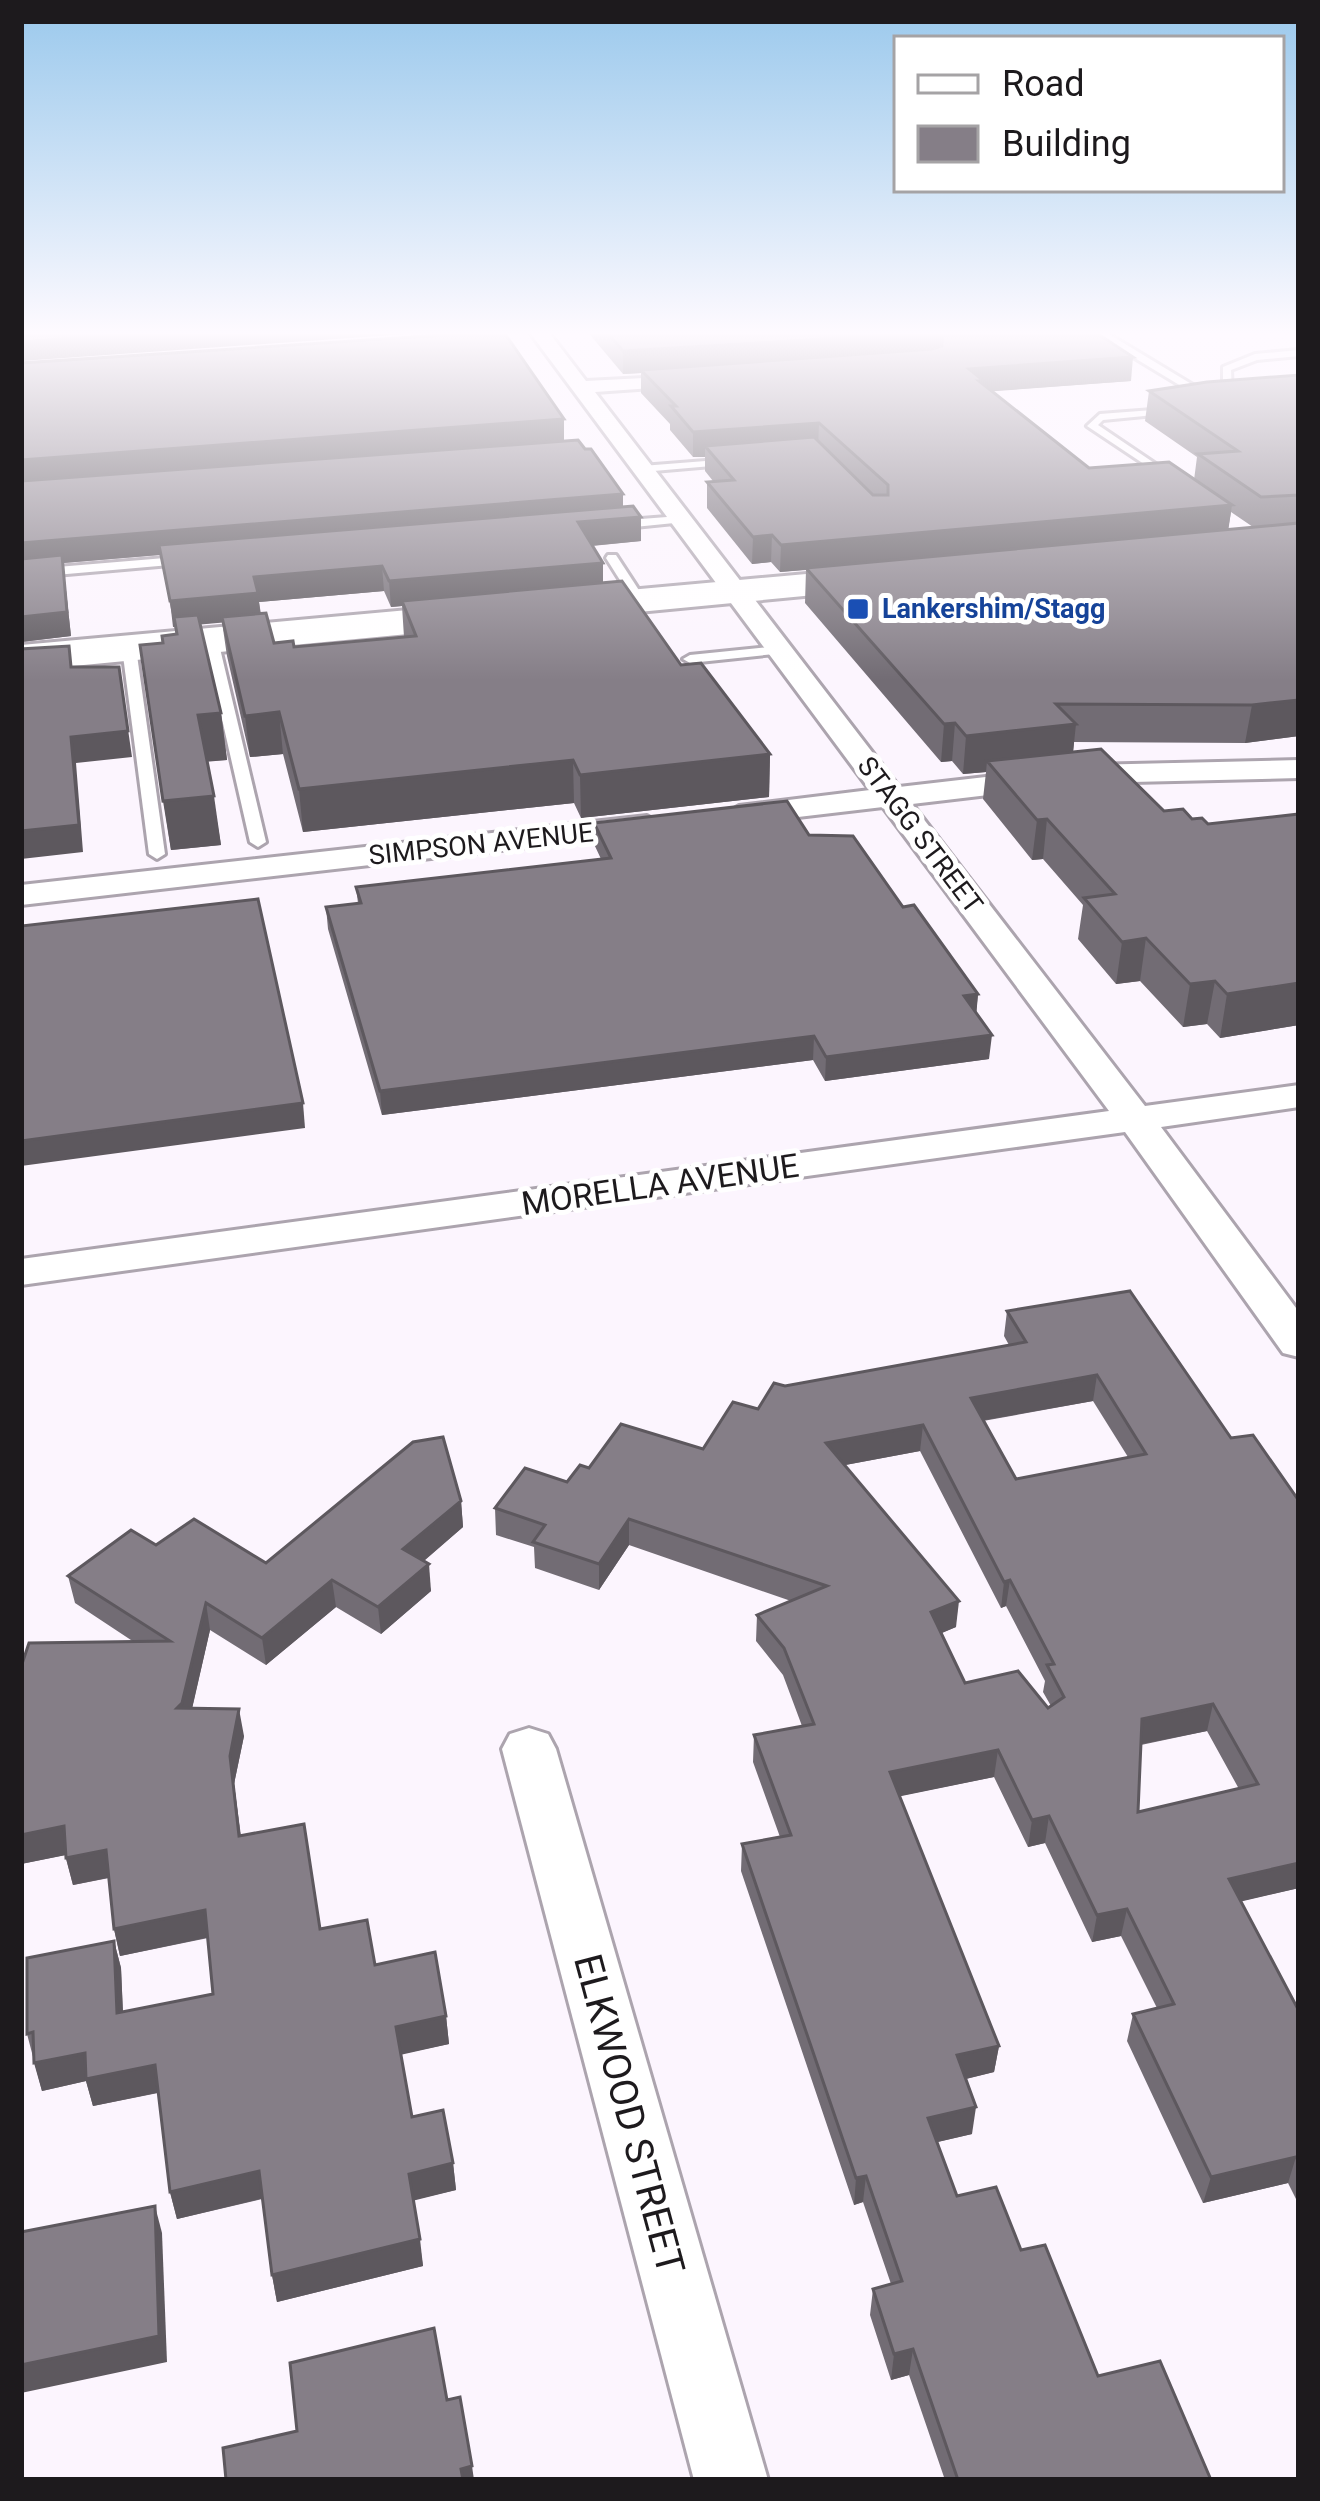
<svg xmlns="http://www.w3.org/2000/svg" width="1320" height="2501" font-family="Roboto,sans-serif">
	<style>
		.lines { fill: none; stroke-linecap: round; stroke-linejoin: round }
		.lane-casing { stroke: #aca4ae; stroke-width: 6 }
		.street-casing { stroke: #aca4ae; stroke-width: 6 }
		.primary-casing { stroke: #aca4ae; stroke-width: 6 }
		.lane { fill: #fff; fill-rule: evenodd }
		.street { fill: #fff; fill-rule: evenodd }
		.primary { fill: #fff; fill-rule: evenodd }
		.wall { fill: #726c74; fill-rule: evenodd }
		.shaded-wall { fill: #5d585e }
		.building { fill: #857e87; stroke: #5d585e; stroke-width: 3; fill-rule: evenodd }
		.transit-dot { fill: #1a4fb4; stroke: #fff; stroke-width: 4.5 }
		.labels { text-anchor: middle; stroke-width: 10; stroke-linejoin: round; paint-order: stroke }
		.far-transit-label { font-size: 27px; font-weight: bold; fill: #164399; stroke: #fff; text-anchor: start }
		.far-street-label { font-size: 27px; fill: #1d1a1d; stroke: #fff }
		.street-label { font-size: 33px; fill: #1d1a1d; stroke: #fff }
		.near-street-label { font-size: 39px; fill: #1d1a1d; stroke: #fff }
	</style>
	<rect width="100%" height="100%" fill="#fcf5fe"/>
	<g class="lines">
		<defs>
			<g id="lane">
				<polygon points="1095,330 1102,330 1193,385 1215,391 1210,394 1186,389 1095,334"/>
				<polygon points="1299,350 1299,356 1257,360 1231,370 1232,394 1215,400 1210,397 1223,390 1223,367 1255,354"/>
				<polygon points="1179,408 1175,413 1103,420 1098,425 1172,475 1172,479 1168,480 1087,426 1100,414"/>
				<polygon points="731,459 735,460 735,464 642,472 636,469 642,466"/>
				<polygon points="680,516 684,518 684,522 615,529 609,525 615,521"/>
				<polygon points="608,555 616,555 646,601 645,604 635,604 606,558"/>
				<polygon points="189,556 195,560 193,563 21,578 21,570"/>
				<polygon points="211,636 218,640 266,842 258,847 250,842 204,640"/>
				<polygon points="129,644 136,648 165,854 157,859 149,854 122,648"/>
				<polygon points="779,646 784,647 784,653 690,663 683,659 690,655"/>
			</g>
			<g id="street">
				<polygon points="528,330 547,330 586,381 702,375 702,383 695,385 595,392 899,787 1089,765 1299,760 1299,778 1089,783 912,804 1145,1106 1299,1085 1299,1107 1161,1127 1299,1312 1299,1357 1283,1353 1125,1132 21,1285 21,1259 1109,1111 883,807 739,824 728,822 724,815 739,806 870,790"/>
				<polygon points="647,816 663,825 658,832 21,905 21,885"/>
				<polygon points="529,1728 548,1734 556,1749 768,2480 694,2480 502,1749 510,1734"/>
			</g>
			<polygon id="primary" points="895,566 909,570 915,578 909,586 21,671 21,645"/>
		</defs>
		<use href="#lane" class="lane-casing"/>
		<use href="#street" class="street-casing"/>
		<use href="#primary" class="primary-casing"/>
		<use href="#lane" class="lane"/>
		<use href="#street" class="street"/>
		<use href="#primary" class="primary"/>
	</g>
	<g class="wall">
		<path d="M586,330H1092L1131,381L991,391L1089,468L1194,480L1197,457L1145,421L1149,391L1299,375V736L1245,743L1074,742L1073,752L1164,811L1208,824L1299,814V1025L1220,1038L1207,1024L1183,1027L1140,981L1116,984L1078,939L1083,905L1043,859L1032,860L983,799L986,772L963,774L952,761L941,762L805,603L806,570L780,572L771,562L752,564L707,508V482L713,481L705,471V457H693L670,430V424L641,393V373L623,374ZM1231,512L1253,527L1228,529Z"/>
		<path d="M21,363L564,419V440L623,507L641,517V541L592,546L603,583L681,665L770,754L769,797L581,818L574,803L303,832L283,754L250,757L227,656L222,622L200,624L221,713L227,760L207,761L221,845L171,850L140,645L163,643L176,634L160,555L63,563L71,636L21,642ZM384,591L391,607L402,606L404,637L294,647L274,643L261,614L259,602Z"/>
		<polygon points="594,823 809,835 903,907 978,994 976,1013 989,1059 825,1081 813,1060 382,1115 328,929 326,907 358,903 356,887 601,859 594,844"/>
		<path d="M1130,1291L1299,1888L1241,1901L1299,2011V2205L1288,2183L1203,2203L1127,2041L1133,2014L1157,2008L1121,1936L1092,1942L1045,1843L1028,1847L994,1777L899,1796L999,2046L994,2072L966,2079L972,2134L937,2142L957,2196L1021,2250L1098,2376L1211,2480H945L909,2375L891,2380L870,2315L873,2289L891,2284L863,2202L854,2205L741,1871L742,1844L780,1837L753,1762L754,1735L802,1726L783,1675L756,1641L757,1615L791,1601L629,1545L599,1590L535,1568L534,1547L496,1535L495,1508L567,1482L589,1468L703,1449L758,1409L785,1386L1009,1345L1004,1336L1007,1311ZM1093,1401L1128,1457L1016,1479L983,1421ZM920,1451L1001,1608L1006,1606L1045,1681L1043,1692L1051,1706L1048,1708L965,1683L941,1633L956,1627L845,1465ZM1207,1731L1239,1789L1138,1812L1141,1745Z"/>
		<polygon points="461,1501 463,1527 424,1561 431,1591 381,1634 336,1607 266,1665 210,1630 192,1708 244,1736 234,1784 241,1836 320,1929 375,1965 446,2016 449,2044 401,2054 412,2117 453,2163 456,2190 413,2200 423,2266 277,2302 272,2275 262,2199 177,2219 170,2192 158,2093 93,2106 86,2081 42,2091 27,2034 114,1941 121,1968 123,2012 213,1994 208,1938 120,1956 114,1929 109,1878 73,1885 65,1855 21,1864 21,1667 134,1642 75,1603 68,1576 156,1545 266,1563"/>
	</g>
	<g class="shaded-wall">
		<polygon points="192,330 463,330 21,361 21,342"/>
		<polygon points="942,332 940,355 641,370 641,373 623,374 623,351"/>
		<polygon points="1133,357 1131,381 983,392 969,369"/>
		<polygon points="564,419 564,440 21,481 21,460"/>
		<polygon points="819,423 818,448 705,446 705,457 693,457 693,432"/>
		<polygon points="623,494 623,516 63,563 71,636 21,642 21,543"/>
		<polygon points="1232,505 1228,532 780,572 781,545"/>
		<polygon points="641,517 641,541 578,547 578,522"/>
		<polygon points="772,535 771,562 752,564 753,537"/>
		<polygon points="603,563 603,588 402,601 402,606 391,607 389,581"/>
		<polygon points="382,566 384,591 259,602 261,619 173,627 170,601 254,577"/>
		<polygon points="119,667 132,757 76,763 83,852 21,859 21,831 71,737"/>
		<polygon points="1299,700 1299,736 1245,743 1252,705"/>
		<polygon points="279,712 283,754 250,757 245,716"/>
		<polygon points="221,713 227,760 204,762 198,715"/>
		<polygon points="955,723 952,761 941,762 944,724"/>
		<polygon points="1076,724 1072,762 987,761 986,772 963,774 966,736"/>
		<polygon points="770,754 769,797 581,818 580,775"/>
		<polygon points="573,760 574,803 303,832 299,789"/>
		<polygon points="214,796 221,845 171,850 163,801"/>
		<polygon points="1047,819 1043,859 1032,860 1037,820"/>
		<polygon points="1146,938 1140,981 1116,984 1122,942"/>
		<polygon points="1215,981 1207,1024 1183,1027 1190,984"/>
		<polygon points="1299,983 1299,1025 1220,1038 1227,994"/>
		<polygon points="978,994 976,1018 964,996"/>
		<polygon points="992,1035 989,1059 825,1081 826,1057"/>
		<polygon points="814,1036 813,1060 382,1115 380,1091"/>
		<polygon points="303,1103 305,1128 21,1166 21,1141"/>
		<polygon points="1097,1375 1093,1401 968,1423 971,1398"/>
		<polygon points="923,1425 920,1451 824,1469 826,1443"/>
		<polygon points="461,1501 463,1527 406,1576 403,1549"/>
		<polygon points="629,1519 629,1545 599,1590 599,1564"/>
		<polygon points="429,1564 431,1591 381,1634 378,1607"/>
		<polygon points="332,1580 336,1607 266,1665 262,1638"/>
		<polygon points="1010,1580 1006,1606 1001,1608 1004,1582"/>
		<polygon points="959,1601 956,1627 928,1639 931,1612"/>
		<polygon points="206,1603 210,1630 187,1731 177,1708"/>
		<polygon points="1213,1704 1207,1731 1137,1745 1142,1719"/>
		<polygon points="239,1709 244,1736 234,1784 244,1864 230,1756"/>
		<polygon points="998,1750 994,1777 887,1799 890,1772"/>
		<polygon points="1049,1816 1045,1843 1028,1847 1032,1820"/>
		<polygon points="64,1826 71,1854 21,1864 21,1835"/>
		<polygon points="106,1850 112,1877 73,1885 66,1858"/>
		<polygon points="1299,1863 1299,1888 1222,1906 1229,1879"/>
		<polygon points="1127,1909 1121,1936 1092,1942 1097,1915"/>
		<polygon points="205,1910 210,1937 120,1956 114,1929"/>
		<polygon points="114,1941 121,1968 124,2040 117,2013"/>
		<polygon points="446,2016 449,2044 400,2055 396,2027"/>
		<polygon points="999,2046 994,2072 953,2082 957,2055"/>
		<polygon points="85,2053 155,2065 161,2092 93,2106 86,2081 42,2091 34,2063"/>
		<polygon points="976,2107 972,2134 925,2145 928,2118"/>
		<polygon points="1296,2157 1288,2183 1203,2203 1211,2177"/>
		<polygon points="453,2163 456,2190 412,2201 409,2174"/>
		<polygon points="259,2171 264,2198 177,2219 170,2192"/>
		<polygon points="866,2176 863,2202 854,2205 856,2178"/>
		<polygon points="155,2206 162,2233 167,2362 21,2393 21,2365"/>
		<polygon points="420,2239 423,2266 277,2302 272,2275"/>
		<polygon points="913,2349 909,2375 891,2380 894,2354"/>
		<polygon points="472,2466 474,2480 463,2480 461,2469"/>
	</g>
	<g class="building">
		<polygon points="21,330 192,330 21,342"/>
		<polygon points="605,330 1092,330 1133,357 969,369 984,381 979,381 1089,468 1169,462 1232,505 781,545 772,535 753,537 707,482 734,480 705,446 814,437 873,495 888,495 888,485 819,423 693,432 671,406 676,406 641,370 932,349 942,346 942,332 623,351"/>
		<polygon points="503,331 564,419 21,460 21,363"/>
		<polygon points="1299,375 1299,495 1261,497 1198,454 1238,451 1149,391 1207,382"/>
		<polygon points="578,440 585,449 591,449 623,494 21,543 21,481"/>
		<polygon points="633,506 641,517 578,522 603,563 389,581 382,566 254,577 258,593 170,601 159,545"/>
		<polygon points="1299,523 1299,700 1252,705 1056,704 1076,724 966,736 955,723 944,724 806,568"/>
		<polygon points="62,555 67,612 21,617 21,559"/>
		<polygon points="622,581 681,665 701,663 770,754 580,775 573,760 299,789 279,712 245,716 222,617 266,613 274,643 293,641 294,647 416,636 402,601"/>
		<polygon points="198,615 221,713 198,715 214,796 163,801 140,645 163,643 162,636 177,634 174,617"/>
		<polygon points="69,646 71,667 119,667 128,731 71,737 79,825 21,831 21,649"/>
		<polygon points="1101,749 1164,811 1183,809 1192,819 1202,818 1208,824 1299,814 1299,983 1227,994 1215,981 1190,984 1146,938 1122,942 1084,898 1115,894 1047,819 1037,820 987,761"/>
		<polygon points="787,801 809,835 853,836 903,907 914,905 978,994 964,996 992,1035 826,1057 814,1036 380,1091 326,907 361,903 356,887 611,858 594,823"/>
		<polygon points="258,899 303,1103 21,1141 21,926"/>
		<path d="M1130,1291L1231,1438L1253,1435L1299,1501V1863L1229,1879L1299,2011V2162L1296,2157L1211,2177L1133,2014L1174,2004L1127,1909L1097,1915L1049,1816L1032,1820L998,1750L890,1772L999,2046L957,2055L976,2107L928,2118L957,2196L996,2187L1021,2250L1045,2245L1098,2376L1160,2361L1211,2480H958L913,2349L894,2354L873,2289L902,2281L866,2176L856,2178L742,1844L791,1835L754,1735L814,1724L784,1648L757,1615L827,1586L629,1519L599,1564L533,1542L545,1525L495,1508L525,1468L567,1482L580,1465L589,1468L621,1424L703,1449L733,1402L758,1409L774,1383L785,1386L1026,1342L1007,1311ZM1097,1375L1146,1454L1016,1479L971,1398ZM923,1425L1004,1582L1010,1580L1054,1664L1047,1665L1064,1697L1048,1708L1018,1671L965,1683L931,1612L959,1601L826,1443ZM1213,1704L1258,1784L1138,1812L1142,1719Z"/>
		<polygon points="443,1437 461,1501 403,1549 429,1564 378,1607 332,1580 262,1638 206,1603 182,1703 177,1708 239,1709 230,1756 239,1836 304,1824 320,1929 367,1920 375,1965 435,1952 446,2016 396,2027 412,2117 443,2110 453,2163 409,2174 420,2239 272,2275 259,2171 170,2192 155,2065 86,2079 85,2053 34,2063 33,2032 27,2034 27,1958 114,1941 117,2013 213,1994 205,1910 114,1929 106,1850 66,1858 64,1826 21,1835 21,1667 29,1643 170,1641 68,1576 131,1530 156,1545 194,1519 266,1563 413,1442"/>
		<polygon points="155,2206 159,2336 21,2365 21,2232"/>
		<polygon points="434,2328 447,2400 460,2397 472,2466 461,2469 463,2480 226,2480 223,2448 297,2431 290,2363"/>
	</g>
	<linearGradient id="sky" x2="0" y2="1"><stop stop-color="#99c8ec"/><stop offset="0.49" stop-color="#fefaff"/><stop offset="1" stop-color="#fefaff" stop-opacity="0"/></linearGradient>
	<rect width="1320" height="680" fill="url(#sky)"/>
	<rect class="transit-dot" x="846" y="597" width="24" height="24" rx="6"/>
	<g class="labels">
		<g class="far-transit-label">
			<text x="882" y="618">Lankershim/Stagg</text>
		</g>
		<g class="far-street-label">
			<text transform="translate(920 835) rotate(53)" y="9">STAGG STREET</text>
			<text transform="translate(481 844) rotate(-6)" y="9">SIMPSON AVENUE</text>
		</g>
		<g class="street-label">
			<text transform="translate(660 1184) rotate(-8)" y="12">MORELLA AVENUE</text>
		</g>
		<g class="near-street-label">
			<text transform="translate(630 2114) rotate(75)" y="14">ELKWOOD STREET</text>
		</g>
	</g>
	<rect width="1320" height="2501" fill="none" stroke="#1d1a1d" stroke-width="48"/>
	<rect x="894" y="36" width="390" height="156" fill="#ffffff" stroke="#a5a3a5" stroke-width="3"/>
	<rect x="918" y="75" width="60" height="18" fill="#ffffff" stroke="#a5a3a5" stroke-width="3"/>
	<text x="1002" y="96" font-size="36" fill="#1d1a1d">Road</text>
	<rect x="918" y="126" width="60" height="36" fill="#857e87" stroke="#a5a3a5" stroke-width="3"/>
	<text x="1002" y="156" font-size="36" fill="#1d1a1d">Building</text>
</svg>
